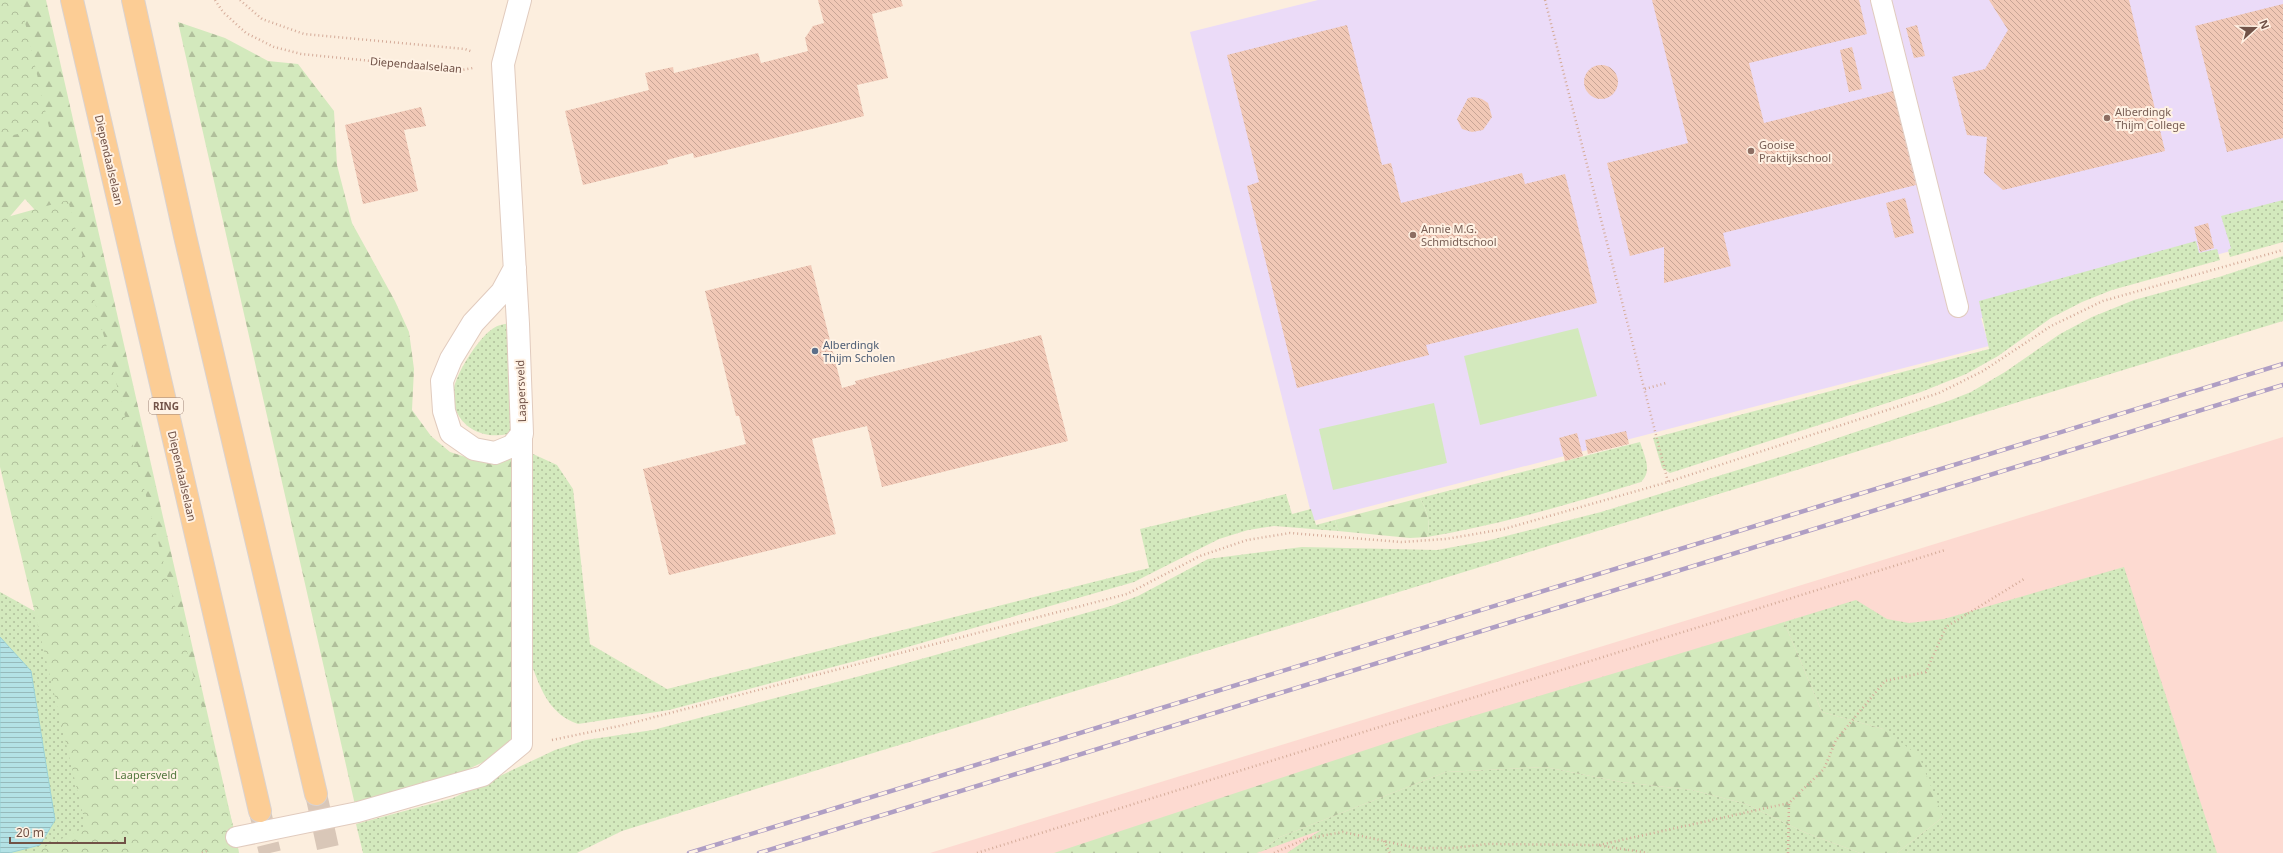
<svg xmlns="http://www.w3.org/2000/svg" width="2283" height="853" font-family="'Noto Sans',sans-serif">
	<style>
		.commercial { fill: #fddad1 }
		.education { fill: #ebdbf8 }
		.grass { fill: url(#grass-dots) }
		.forest { fill: url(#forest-firs) }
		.park { fill: url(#park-crowns) }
		.pitch { fill: #d3e9bd }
		.water { fill: url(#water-rules); stroke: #9ad2d6 }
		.building { fill: url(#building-back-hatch) }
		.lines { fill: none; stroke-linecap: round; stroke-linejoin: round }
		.primary-tunnel { stroke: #d9c7b8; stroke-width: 22; stroke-dasharray: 22 11; stroke-linecap: butt }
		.service-casing { stroke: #e1cbbe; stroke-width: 22 }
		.minor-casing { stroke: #e1cbbe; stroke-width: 24 }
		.primary-casing { stroke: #dad2cf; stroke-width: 24 }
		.path { stroke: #d5ac9a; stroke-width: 2.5; stroke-dasharray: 1 3; stroke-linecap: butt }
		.service { stroke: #fff; stroke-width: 20 }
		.minor { stroke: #fff; stroke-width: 22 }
		.primary { stroke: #fccd95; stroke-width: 22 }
		.rail-casing { stroke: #af9ec4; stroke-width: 4.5 }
		.rail { stroke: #fff2e4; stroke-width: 3; stroke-dasharray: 9; stroke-linecap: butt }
		.education-dot { fill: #8d6e63; stroke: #fff2e4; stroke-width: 1.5 }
		.service-dot { fill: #5c6f8a; stroke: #fff2e4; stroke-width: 1.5 }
		.labels { text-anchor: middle; stroke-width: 4; stroke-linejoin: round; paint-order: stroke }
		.shield { fill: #fff2e4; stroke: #9c8276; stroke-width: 1 }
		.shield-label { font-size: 10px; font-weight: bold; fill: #715247 }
		.street-label { font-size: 11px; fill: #715247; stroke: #fff2e4 }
		.education-label { font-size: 11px; fill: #785e54; stroke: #fff2e4; text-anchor: start }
		.service-label { font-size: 11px; fill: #4e5e75; stroke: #fff2e4; text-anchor: start }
		.park-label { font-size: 11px; fill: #54783f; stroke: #fff2e4 }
	</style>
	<defs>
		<pattern id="grass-dots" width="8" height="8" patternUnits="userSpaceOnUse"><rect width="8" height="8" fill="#d3e9bd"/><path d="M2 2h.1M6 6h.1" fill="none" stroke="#b0bf9b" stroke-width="1.8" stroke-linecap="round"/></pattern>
		<pattern id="forest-firs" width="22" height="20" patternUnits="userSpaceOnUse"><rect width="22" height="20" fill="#d3e9bd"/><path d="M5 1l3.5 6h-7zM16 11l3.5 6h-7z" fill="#b0bf9b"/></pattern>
		<pattern id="park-crowns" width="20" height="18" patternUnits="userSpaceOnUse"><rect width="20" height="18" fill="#d3e9bd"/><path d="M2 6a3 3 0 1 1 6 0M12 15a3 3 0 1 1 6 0" fill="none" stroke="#b0bf9b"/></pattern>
		<pattern id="water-rules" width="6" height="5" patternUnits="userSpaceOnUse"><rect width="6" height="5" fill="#b3e2e5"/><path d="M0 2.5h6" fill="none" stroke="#96babb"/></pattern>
		<pattern id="building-back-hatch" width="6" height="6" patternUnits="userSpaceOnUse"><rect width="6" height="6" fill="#f1c8b6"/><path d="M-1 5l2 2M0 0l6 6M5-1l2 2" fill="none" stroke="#c8a596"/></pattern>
	</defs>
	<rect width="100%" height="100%" fill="#fceede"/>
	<polygon class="commercial" points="2283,437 2283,853 930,853"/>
	<polygon class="education" points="1318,0 2283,0 2283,237 1981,318 1989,346 1313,521 1190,32"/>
	<g class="grass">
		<polygon points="2283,200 2283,242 2230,257 2228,250 2231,248 2221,216"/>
		<polygon points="2196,241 2199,253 2217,249 2220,260 2112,290 2082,302 2051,318 1998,356 1966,374 1921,392 1670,473 1662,468 1653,438 1989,349 1979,301"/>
		<polygon points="2283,256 2283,321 759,788 622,831 577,853 363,853 356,824 453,798 555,750 586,740 653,730 860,676 1111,606 1138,596 1208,559 1302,547 1437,550 1486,541 1601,512 1790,454 1951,400 1971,392 2005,372 2060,334 2092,317 2134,300 2219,277"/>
		<path d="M511,323L515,423L508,434C482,440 455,426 453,397C451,380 477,340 491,330C496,325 504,324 511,323Z"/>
		<path d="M1640,442C1644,455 1653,471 1641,482C1570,504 1500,525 1427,537C1431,522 1427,511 1420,498Z"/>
		<path d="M533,454L557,465L573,489L590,644L667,689L1149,568L1140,529L1286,494L1292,514L1311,509L1316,525L1335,520L1338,531L1274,526L1248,530L1219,539L1134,582L890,652L669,710L578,724C550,714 542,692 532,666Z"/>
		<polygon points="2124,567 2217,853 1897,853 1943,817 1883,729 1822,712 1784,622 1856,600 1887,619 1909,623 1944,619"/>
		<polygon points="0,592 38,613 95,853 0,853"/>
		<polygon points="1545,767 1621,782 1692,790 1746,804 1806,833 1860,853 1287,853 1321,830 1257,853 1280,837 1446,772"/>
	</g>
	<g class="forest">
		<polygon points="0,0 46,0 239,853 52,229 25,199 0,228"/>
		<polygon points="178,22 225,38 268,61 298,64 334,111 337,165 352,223 395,301 409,332 414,369 412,410 431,436 450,452 472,459 515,455 515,728 510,741 500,754 450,778 355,805"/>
		<path d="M1420,498C1427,511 1431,522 1427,537L1410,538L1338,531L1335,520Z"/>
		<polygon points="1784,622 1822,712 1883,729 1919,756 1943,817 1897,853 1860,853 1806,833 1746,804 1692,790 1621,782 1545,767 1446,772 1280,837 1257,853 1054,853 1423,731"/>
	</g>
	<g class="park">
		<polygon points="0,0 20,0 49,127 0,138"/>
		<polygon points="68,200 236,837 239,853 32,853 86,827 0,467 0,219"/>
	</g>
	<g class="pitch">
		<polygon points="1578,328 1597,396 1480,425 1464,356"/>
		<polygon points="1434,403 1447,463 1333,490 1319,429"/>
	</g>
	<polygon class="water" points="0,637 31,671 55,820 40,845 9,853 0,853"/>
	<g class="building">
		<polygon points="818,0 901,0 903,6 872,14 888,78 857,85 864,116 694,158 693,153 667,160 668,164 583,185 565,111 649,90 645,73 673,67 674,73 758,53 761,63 808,51 805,38 813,26 824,23"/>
		<polygon points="1652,0 1859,0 1867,34 1749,63 1764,123 1893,91 1916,185 1723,233 1731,266 1664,283 1664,247 1630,256 1607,163 1688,143"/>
		<polygon points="1989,0 2129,0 2165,151 2003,190 1984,173 1987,137 1967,135 1952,77 1985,69 2008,30"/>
		<polygon points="2283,4 2283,138 2227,152 2195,26"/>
		<polygon points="1347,25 1382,165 1391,163 1401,203 1522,173 1525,184 1565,174 1597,303 1426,345 1429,355 1297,388 1247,186 1259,182 1227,55"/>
		<polygon points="1917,25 1925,56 1914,58 1906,28"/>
		<polygon points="1852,47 1862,89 1849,92 1840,50"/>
		<circle cx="1601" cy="82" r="17"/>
		<polygon points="1474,97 1482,99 1488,103 1492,117 1483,130 1472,132 1462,129 1457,119 1468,98"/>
		<polygon points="421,107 426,126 404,130 418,191 363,204 345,125"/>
		<polygon points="1905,198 1914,233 1895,238 1886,203"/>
		<polygon points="2208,223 2214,248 2200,252 2194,227"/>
		<polygon points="811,265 842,388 856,384 855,381 1041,335 1068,441 882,487 867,426 812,439 836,534 669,575 643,469 746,444 739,416 736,416 705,291"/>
		<polygon points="1626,431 1629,444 1588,454 1585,440"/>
		<polygon points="1577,433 1583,456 1565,461 1559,438"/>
	</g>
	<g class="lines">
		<g class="primary-tunnel">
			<polyline points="316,794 329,853"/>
			<polyline points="260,812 270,853"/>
		</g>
		<defs>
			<g id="service">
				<polyline points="1881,0 1958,307"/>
				<polyline points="236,837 358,812 483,776 522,744 522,434"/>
			</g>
			<polyline id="minor" points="515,268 502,292 473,323 451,359 442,381 444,411 451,433 474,449 495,453 512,446 522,434 518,324 503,64 520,0"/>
			<g id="primary">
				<polyline points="72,0 260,811"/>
				<polyline points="133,0 185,236 316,794"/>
			</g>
		</defs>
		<use href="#service" class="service-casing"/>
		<use href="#minor" class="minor-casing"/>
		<use href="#primary" class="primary-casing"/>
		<g class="path">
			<polyline points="215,0 223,12 246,33 274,47 301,54 462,70 473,68"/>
			<polyline points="240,0 262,19 304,34 465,49 473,52"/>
			<polyline points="1545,0 1668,482"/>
			<polyline points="1645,389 1666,383"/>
			<polyline points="552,740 624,725 1127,594 1200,556 1247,540 1290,533 1401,542 1446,539 1504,529 1668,482 1939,393 1983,371 2051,326 2103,301 2283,250"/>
			<polyline points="1384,841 1390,853"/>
			<polyline points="1599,845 1789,803"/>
			<polyline points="202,853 209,850"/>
			<polyline points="977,853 1945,550"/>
			<polyline points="1274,853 1305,839 1343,832 1416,848 1454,848 1487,844 1597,845 1648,853"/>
			<polyline points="1788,853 1789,803 1824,769 1836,740 1885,681 1926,672 1946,627 2024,579"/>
		</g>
		<use href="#service" class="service"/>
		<use href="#minor" class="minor"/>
		<use href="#primary" class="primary"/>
		<defs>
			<g id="rail">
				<polyline points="689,853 2283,364"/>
				<polyline points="759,853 2283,385"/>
			</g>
		</defs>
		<use href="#rail" class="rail-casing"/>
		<use href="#rail" class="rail"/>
	</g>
	<g class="education-dot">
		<circle cx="2107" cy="118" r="4"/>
		<circle cx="1751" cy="151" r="4"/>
		<circle cx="1413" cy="235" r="4"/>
	</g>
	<circle class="service-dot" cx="815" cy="351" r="4"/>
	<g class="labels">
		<rect class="shield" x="149" y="398" width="34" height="16" rx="3"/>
		<g class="shield-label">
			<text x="166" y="410">RING</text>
		</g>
		<g class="street-label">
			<text transform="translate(416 65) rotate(5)" y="4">Diependaalselaan</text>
			<text transform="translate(109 160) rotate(77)" y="4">Diependaalselaan</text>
			<text transform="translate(521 391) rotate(-92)" y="4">Laapersveld</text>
			<text transform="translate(182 476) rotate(77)" y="4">Diependaalselaan</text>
		</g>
		<g class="education-label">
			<text x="2115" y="116">Alberdingk<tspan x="2115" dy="13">Thijm College</tspan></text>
			<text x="1759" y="149">Gooise<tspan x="1759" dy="13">Praktijkschool</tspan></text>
			<text x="1421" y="233">Annie M.G.<tspan x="1421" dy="13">Schmidtschool</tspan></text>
		</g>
		<g class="service-label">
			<text x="823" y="349">Alberdingk<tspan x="823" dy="13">Thijm Scholen</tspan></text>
		</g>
		<g class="park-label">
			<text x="146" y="779">Laapersveld</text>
		</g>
	</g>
	<g transform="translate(2255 28) rotate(69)" stroke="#fff2e4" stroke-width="3" paint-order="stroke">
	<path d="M0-3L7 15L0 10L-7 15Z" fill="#715247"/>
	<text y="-6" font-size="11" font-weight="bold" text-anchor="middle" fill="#715247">N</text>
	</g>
	<path d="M10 837v6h115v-6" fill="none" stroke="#715247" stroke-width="2"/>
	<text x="16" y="837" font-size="12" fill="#715247" stroke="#fff2e4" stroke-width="3" paint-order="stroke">20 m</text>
</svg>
